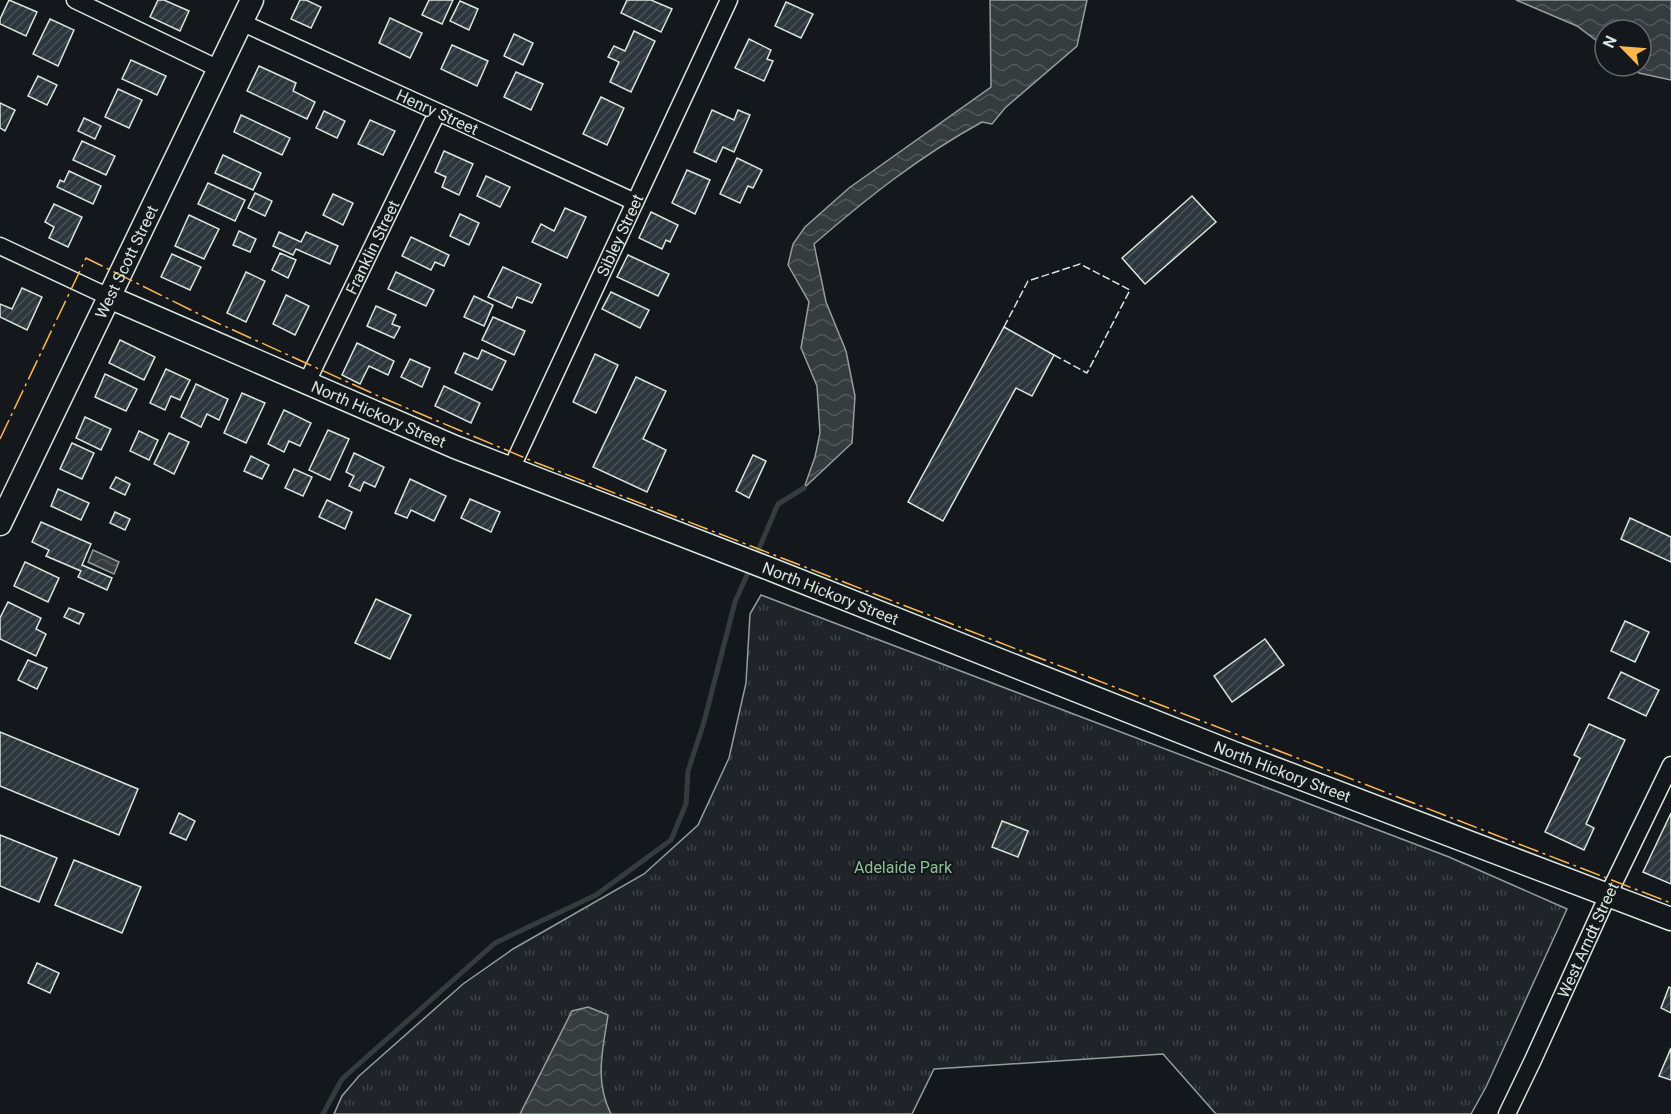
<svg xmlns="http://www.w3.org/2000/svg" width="1671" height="1114" font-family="Roboto,sans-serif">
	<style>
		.park { fill: url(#park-tufts); stroke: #939e99; stroke-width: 1.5 }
		.water { fill: url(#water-waves); stroke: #939e99; stroke-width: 1.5 }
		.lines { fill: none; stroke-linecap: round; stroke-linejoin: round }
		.stream { stroke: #363b3e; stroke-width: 5 }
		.building { fill: url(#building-hatch); stroke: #d8e6dc; stroke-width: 1.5 }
		.street-casing { stroke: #d8e6dc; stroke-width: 19 }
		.secondary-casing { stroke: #d8e6dc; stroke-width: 25 }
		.street { stroke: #14181c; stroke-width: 16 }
		.secondary { stroke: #14181c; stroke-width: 22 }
		.fence { stroke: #d8e6dc; stroke-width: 1.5; stroke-dasharray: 8 3; stroke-linecap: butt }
		.power { stroke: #ffb74d; stroke-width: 1.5; stroke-dasharray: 21 4.5 3 4.5; stroke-linecap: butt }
		.labels { text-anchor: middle; stroke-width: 4.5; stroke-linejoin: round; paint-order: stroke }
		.street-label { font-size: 16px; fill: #d8e6dc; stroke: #14181c }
		.park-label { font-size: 16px; fill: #8ac095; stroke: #14181c }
	</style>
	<defs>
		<pattern id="park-tufts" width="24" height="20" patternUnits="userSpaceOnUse" patternTransform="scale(1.5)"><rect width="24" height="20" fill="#202428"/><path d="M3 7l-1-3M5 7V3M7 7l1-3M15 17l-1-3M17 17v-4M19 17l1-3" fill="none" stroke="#404447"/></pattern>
		<pattern id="water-waves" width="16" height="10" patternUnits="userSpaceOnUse" patternTransform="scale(1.5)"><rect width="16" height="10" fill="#363b3e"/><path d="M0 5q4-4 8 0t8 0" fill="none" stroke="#525759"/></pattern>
		<pattern id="building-hatch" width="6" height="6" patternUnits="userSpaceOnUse" patternTransform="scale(1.5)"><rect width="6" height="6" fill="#2c363c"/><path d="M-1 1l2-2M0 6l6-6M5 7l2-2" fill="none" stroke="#4a5358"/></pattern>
	</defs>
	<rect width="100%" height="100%" fill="#14181c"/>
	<polygon class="park" points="761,595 1449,857 1567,909 1486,1087 1471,1114 1216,1114 1163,1054 934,1069 912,1114 334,1114 342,1096 359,1076 463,984 513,949 644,874 698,825 729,758 746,683 750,614"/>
	<g class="water">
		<path d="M990,0H1087L1077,46L1005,108L992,124L982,122C920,156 867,198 814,244L826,302L846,351L855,396L852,443L804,488L815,457L820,433L817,386L801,348L809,302L788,265L793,244L805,227L849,188L991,87Z"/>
		<polygon points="1516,0 1671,0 1671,80 1639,73 1630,66 1641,66 1641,30 1605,30 1605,47 1577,26"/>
		<polygon points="93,550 119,562 114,574 88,562"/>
		<path d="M588,1007L608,1015C603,1049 594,1081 611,1114H520L572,1011Z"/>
	</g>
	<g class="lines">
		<g class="stream">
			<polyline points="755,558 778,504 804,488"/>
			<polyline points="323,1114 342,1079 495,943 596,895 671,840 686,804 688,771 704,722 735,602 751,566"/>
		</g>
	</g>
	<g class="building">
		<polygon points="9,0 37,12 26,36 0,24 0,19"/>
		<polygon points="158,0 164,0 189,11 180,31 150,17"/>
		<polygon points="300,0 306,0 321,7 311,28 291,19"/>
		<polygon points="429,0 453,0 442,24 422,15"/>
		<polygon points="627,0 651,0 672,9 661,32 621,13"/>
		<polygon points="460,1 478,9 469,30 450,21"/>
		<polygon points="786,2 813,14 801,38 775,26"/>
		<polygon points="390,18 422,33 410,58 379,43"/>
		<polygon points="50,19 74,30 58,66 33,54"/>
		<polygon points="634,31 655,41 631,92 610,82 619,62 608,57 614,46 625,51"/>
		<polygon points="514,34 533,43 523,65 504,56"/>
		<polygon points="749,39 771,50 767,59 773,61 764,81 735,68"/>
		<polygon points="452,45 488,61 477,86 441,69"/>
		<polygon points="131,60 166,76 157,95 122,79"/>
		<polygon points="259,66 296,83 293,91 315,102 307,119 247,91"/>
		<polygon points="516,72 543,84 531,110 504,97"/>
		<polygon points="38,76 57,85 47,105 28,96"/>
		<polygon points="118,89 142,100 129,128 105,117"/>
		<polygon points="601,97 624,108 607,145 583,134"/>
		<polygon points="0,103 15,110 5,131 0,128"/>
		<polygon points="712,110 734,120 738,110 750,115 734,152 723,147 716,162 694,152"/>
		<polygon points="324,111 345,121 337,138 316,128"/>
		<polygon points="241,115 290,138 282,155 234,132"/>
		<polygon points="84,118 101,126 95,139 78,131"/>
		<polygon points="370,120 395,131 383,155 358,144"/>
		<polygon points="82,141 115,156 106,175 73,160"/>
		<polygon points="444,151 473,164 459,195 442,187 446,177 435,172"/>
		<polygon points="223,155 261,173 253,190 215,173"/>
		<polygon points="737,158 762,170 753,188 748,186 740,203 720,194"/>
		<polygon points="687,170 710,180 695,214 672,203"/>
		<polygon points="69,171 101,186 93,204 57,187 60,180 64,182"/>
		<polygon points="486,176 510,187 500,207 477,196"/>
		<polygon points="208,183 245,200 235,221 198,204"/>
		<polygon points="255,193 272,201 265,216 248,208"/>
		<polygon points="333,194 353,203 343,225 323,215"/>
		<polygon points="1192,196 1216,222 1145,284 1122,258"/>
		<polygon points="54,204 82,217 68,247 49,238 54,227 45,222"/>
		<polygon points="565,208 586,217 567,258 532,242 541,224 554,231"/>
		<polygon points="651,212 678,225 670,242 666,240 662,249 639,238"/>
		<polygon points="460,214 479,223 469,245 450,236"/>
		<polygon points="189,215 219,229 204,259 175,246"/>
		<polygon points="239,231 256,239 250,252 233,245"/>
		<polygon points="279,232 301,242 306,232 338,246 330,264 296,249 293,255 273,246"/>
		<polygon points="411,237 449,255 444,266 435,262 431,270 402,256"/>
		<polygon points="280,253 296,260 288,278 272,270"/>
		<polygon points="172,254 201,267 190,290 161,277"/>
		<polygon points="628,255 669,274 658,296 617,277"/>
		<polygon points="503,267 541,284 532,303 517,297 512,308 488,297"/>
		<polygon points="246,272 265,281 246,322 227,313"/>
		<polygon points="396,272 434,290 426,306 388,289"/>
		<polygon points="22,288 42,297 27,330 0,317 0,304 12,309"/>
		<polygon points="611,292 649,310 640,328 602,309"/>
		<polygon points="286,295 309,306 295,335 273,324"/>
		<polygon points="474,296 493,305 484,326 464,317"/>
		<polygon points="376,306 396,315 392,324 400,327 394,338 367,326"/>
		<polygon points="493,317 525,331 514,355 482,340"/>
		<polygon points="1004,327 1054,355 1032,396 1016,388 943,521 908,502"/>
		<polygon points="120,340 155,357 144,380 109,363"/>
		<polygon points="357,343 394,361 388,375 369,366 360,384 342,375"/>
		<polygon points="482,350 506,361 492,390 455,373 464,353 478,359"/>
		<polygon points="595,354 618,365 596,413 573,402"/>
		<polygon points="410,359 430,368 422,387 401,377"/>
		<polygon points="166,369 190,380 180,400 171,396 165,410 150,403"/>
		<polygon points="105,374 137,389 126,411 95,397"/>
		<polygon points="636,377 666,391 643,439 666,450 647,492 593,467"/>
		<polygon points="196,384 228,399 219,420 207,414 201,427 181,417"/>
		<polygon points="444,386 480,403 471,423 435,406"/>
		<polygon points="242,393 265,403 246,443 224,433"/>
		<polygon points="284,410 311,423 300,446 289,441 284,452 268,444"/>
		<polygon points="85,417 111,429 101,450 76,438"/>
		<polygon points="328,430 349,439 330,480 309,470"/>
		<polygon points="139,431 158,440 149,460 130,451"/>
		<polygon points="169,433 189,442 174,474 154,464"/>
		<polygon points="72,443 94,453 82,479 60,469"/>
		<polygon points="354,453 384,467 375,487 364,482 360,491 349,486 354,476 346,472"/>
		<polygon points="753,455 766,461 749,498 736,491"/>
		<polygon points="251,456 269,465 262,479 244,471"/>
		<polygon points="294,469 312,477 303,496 285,488"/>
		<polygon points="116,477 130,484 125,495 110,488"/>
		<polygon points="410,479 446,496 434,521 411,510 407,518 395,513"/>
		<polygon points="58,489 89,503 81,520 51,506"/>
		<polygon points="470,499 500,512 491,532 461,518"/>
		<polygon points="327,500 352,512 345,529 319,517"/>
		<polygon points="115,512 130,519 125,530 110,523"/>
		<polygon points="1630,518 1671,537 1671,562 1621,539"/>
		<polygon points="41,522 91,544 82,565 112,578 107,590 78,577 81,571 46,556 49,550 32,542"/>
		<polygon points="25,562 59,578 48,602 14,586"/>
		<polygon points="376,599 411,615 390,659 355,643"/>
		<polygon points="8,602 41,618 36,629 46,634 36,656 0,639 0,618"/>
		<polygon points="69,608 84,614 79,624 64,617"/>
		<polygon points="1625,621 1649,632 1635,662 1611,651"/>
		<polygon points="1265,639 1284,665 1232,702 1214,676"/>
		<polygon points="28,660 47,668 37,689 18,680"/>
		<polygon points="1621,672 1659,690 1646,716 1608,698"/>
		<polygon points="1589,724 1625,740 1586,824 1594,828 1584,850 1545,832 1580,758 1574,755"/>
		<polygon points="0,732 138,789 119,835 0,786"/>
		<polygon points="179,813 195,821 186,840 170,833"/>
		<polygon points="1671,813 1671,884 1643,872"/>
		<polygon points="1002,821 1028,831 1018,857 992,847"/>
		<polygon points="0,835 57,858 39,902 0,886"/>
		<polygon points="74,860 141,887 122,933 55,905"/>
		<polygon points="37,963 59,973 50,993 28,983"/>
		<polygon points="1669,987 1671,988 1671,1013 1661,1008"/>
		<polygon points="1671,1048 1671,1080 1659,1076"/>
	</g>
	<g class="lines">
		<defs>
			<g id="street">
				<polyline points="75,0 219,69"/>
				<path id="s1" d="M241,22L635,202"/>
				<polyline points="0,246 109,297"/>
				<path id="s2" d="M306,384L437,113"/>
				<path id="s3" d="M511,469L729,0"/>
				<path id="s4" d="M1507,1114L1533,1060L1608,895L1671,765"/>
			</g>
			<g id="secondary">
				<path id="s5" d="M109,297L455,447L775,571L1234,753L1671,919"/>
				<path id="s6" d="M0,524L252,0"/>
			</g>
		</defs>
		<use href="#street" class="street-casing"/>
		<use href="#secondary" class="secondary-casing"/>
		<use href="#street" class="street"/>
		<use href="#secondary" class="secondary"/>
		<polyline class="fence" points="1004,327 1028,281 1080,264 1130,290 1087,373 1054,355"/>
		<polyline class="power" points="0,439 86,258 211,320 383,398 537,463 1671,903"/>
	</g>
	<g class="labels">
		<g class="street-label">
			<text dy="6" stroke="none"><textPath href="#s1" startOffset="216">Henry Street</textPath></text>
			<text dy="6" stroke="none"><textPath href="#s3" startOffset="258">Sibley Street</textPath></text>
			<text dy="6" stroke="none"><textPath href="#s2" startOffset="152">Franklin Street</textPath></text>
			<text dy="6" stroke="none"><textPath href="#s6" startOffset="291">West Scott Street</textPath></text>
			<text dy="6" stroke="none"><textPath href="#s5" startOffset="294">North Hickory Street</textPath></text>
			<text dy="6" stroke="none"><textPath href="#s5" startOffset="780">North Hickory Street</textPath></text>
			<text dy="6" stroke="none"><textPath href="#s5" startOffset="1266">North Hickory Street</textPath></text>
			<text dy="6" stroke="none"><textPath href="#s4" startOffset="192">West Arndt Street</textPath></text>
		</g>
		<g class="park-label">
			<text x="903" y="873">Adelaide Park</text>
		</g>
	</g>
	<g transform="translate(1623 48) rotate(295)"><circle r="28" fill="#14181c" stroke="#626a69" stroke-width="1.5"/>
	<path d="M0-4.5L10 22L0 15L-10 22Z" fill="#ffb74d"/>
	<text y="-9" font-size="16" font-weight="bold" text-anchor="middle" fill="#d8e6dc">N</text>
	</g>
</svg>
